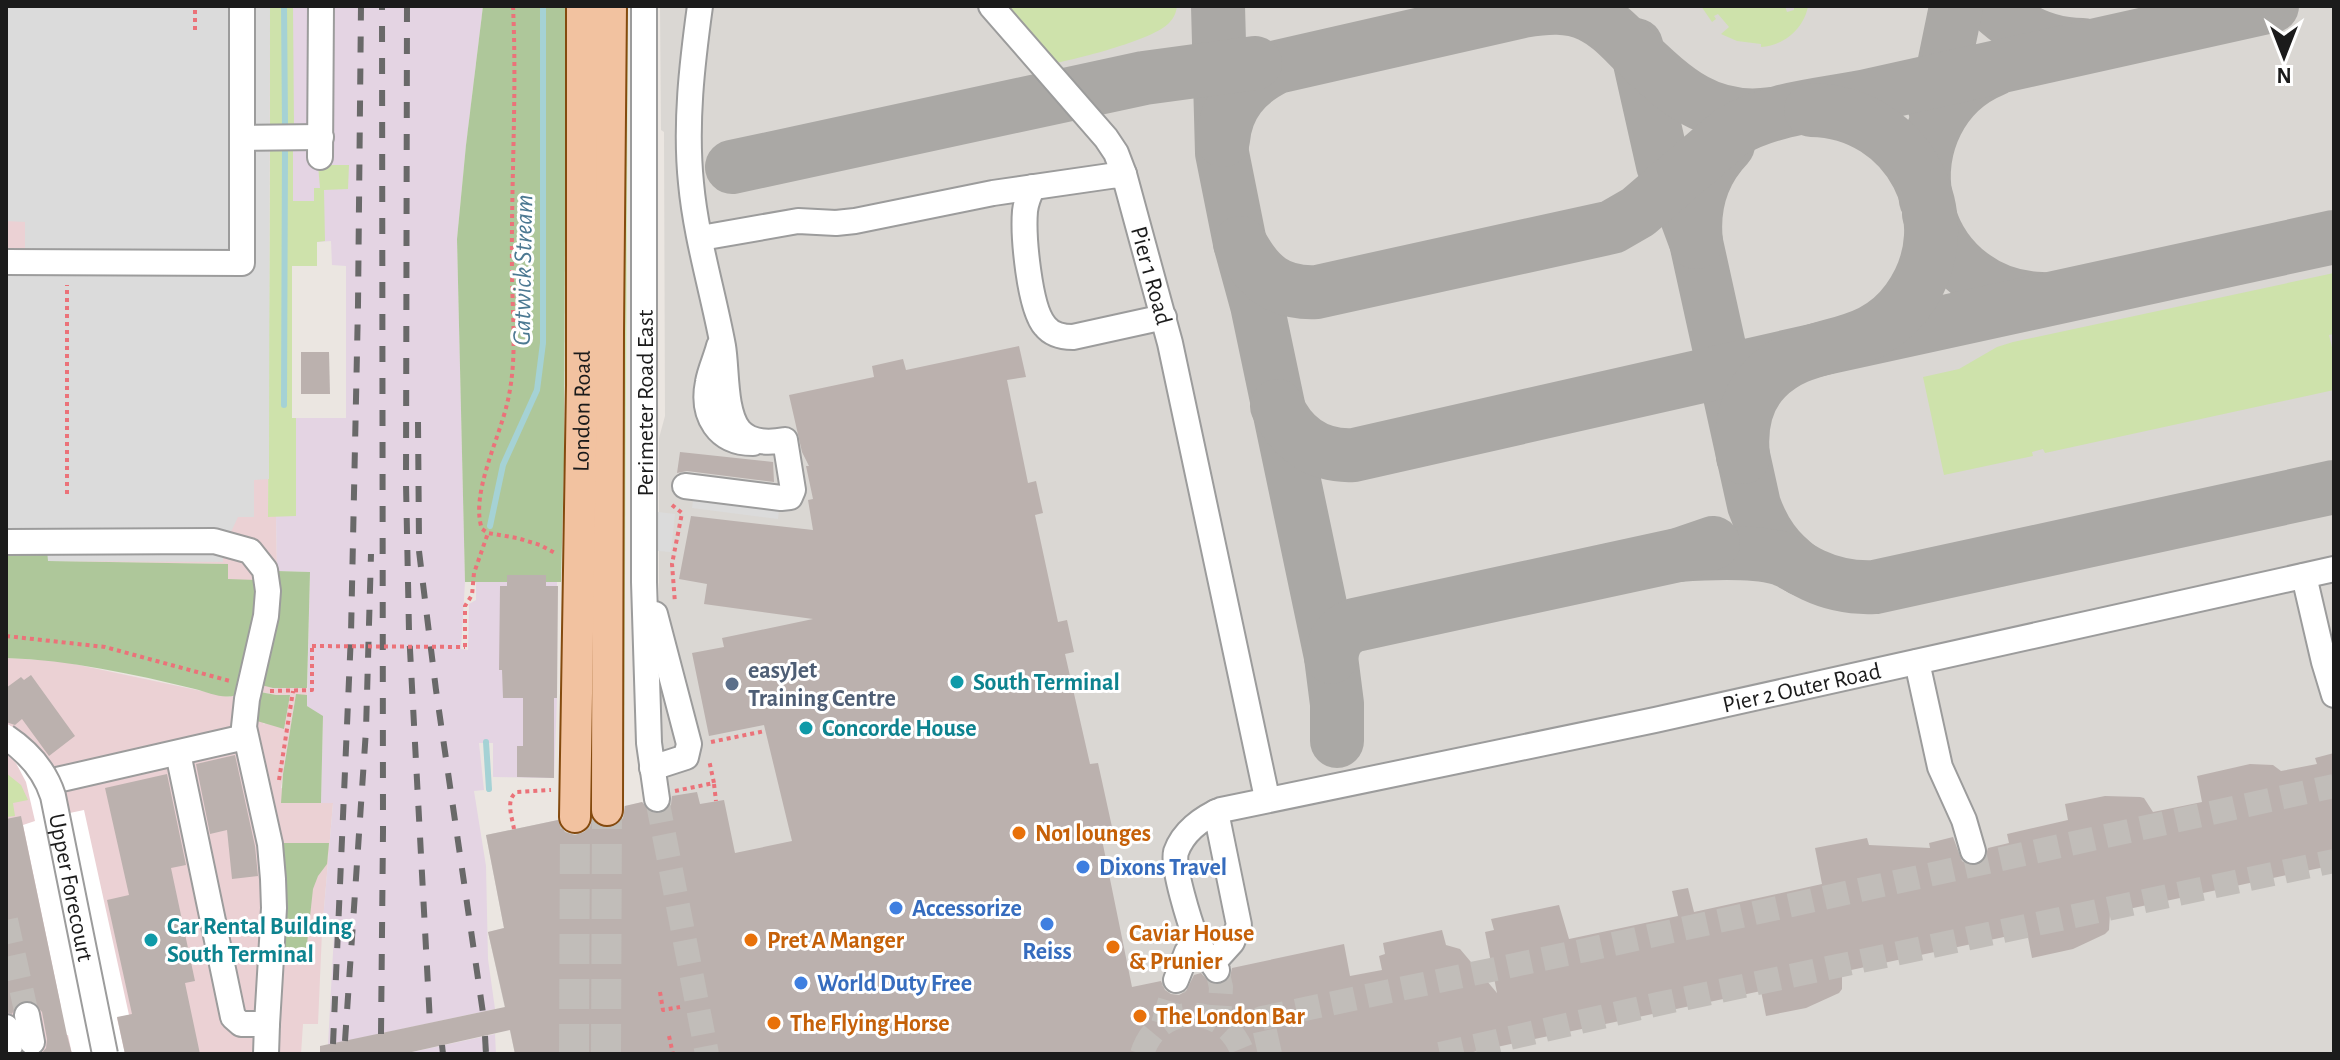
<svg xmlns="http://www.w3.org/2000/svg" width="2340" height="1060" font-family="'Alegreya Sans',sans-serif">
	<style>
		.commercial { fill: #ebd1d4; fill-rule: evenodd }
		.industrial { fill: #e4d4e3 }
		.airport { fill: #dad7d3 }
		.grass { fill: #cee2ab }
		.forest { fill: #aec79a }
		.parking { fill: #dbdbdb }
		.pier { fill: #fff }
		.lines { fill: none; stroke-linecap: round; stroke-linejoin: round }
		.stream { stroke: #a5d2d5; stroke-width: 6 }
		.taxiway { stroke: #aaa8a5; stroke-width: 54 }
		.building { fill: #bbb1ae }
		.minor-tunnel { stroke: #c1bdb9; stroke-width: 24; stroke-dasharray: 24 12; stroke-linecap: butt }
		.major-tunnel { stroke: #c1bdb9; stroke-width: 30; stroke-dasharray: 30 15; stroke-linecap: butt }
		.minor-casing { stroke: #9c9c9c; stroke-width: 28 }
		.major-casing { stroke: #844a0e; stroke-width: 34 }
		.path { stroke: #eb7279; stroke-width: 4; stroke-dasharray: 4 4; stroke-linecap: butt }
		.minor { stroke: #fff; stroke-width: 24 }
		.major { stroke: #f2c2a0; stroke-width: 30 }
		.rail { stroke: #696969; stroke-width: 6; stroke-dasharray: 16 16; stroke-linecap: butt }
		.minor-bridge-casing { stroke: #9c9c9c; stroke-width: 28; stroke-linecap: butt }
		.path-bridge { stroke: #eb7279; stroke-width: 4; stroke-dasharray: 4 4; stroke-linecap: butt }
		.minor-bridge { stroke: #fff; stroke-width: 24 }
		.culture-dot { fill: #0f9aa8; stroke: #fff; stroke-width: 3 }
		.service-dot { fill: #5c6f8a; stroke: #fff; stroke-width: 3 }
		.food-dot { fill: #e8710a; stroke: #fff; stroke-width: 3 }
		.shop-dot { fill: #3f7fe0; stroke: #fff; stroke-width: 3 }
		.labels { text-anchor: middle; stroke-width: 6; stroke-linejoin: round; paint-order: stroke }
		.street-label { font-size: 24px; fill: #1b1b1b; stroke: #fff }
		.service-label { font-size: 24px; font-weight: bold; fill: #4e5e75; stroke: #fff; text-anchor: start }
		.culture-label { font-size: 24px; font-weight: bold; fill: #0d838f; stroke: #fff; text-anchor: start }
		.food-label { font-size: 24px; font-weight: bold; fill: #c56008; stroke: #fff; text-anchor: start }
		.shop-label { font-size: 24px; font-weight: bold; fill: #366cbe; stroke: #fff; text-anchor: start }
		.water-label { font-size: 26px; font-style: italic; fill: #4c7992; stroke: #fff }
	</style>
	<rect width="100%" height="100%" fill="#ebe6e1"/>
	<path class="commercial" d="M6,6H270L268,517L276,516L277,571L273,688H307V695H296L281,788L333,803L322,932L318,1024H303L301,1054H6V658L60,661L230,697L227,564L48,561L6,549ZM255,691L276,695L264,725Z"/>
	<g class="industrial">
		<polygon points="293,6 483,6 466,145 457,239 465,582 461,649 468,650 469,604 476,600 476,582 557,582 557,698 554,778 493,777 493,743 479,743 484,790 474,791 486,866 488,959 495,1009 328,1045 334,934 322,932 333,803 321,803 323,717 307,706 310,572 277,571 276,516 296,516 296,418 346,418 346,266 332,265 331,241 317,242 317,266 292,266"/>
		<polygon points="495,1034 496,1054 403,1054"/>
	</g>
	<polygon class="airport" points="660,6 2334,6 2334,1054 515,1054 488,932 504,928 486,835 667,797 659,754 659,438 665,416 664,132 661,130"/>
	<g class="grass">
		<polygon points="270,6 293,6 294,127 270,129"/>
		<polygon points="618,6 628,6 624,774 620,770"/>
		<path d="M1005,6H1177C1176,13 1174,18 1169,23C1153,40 1080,58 1056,63Z"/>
		<path d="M1701,6H1785L1787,12L1794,10V6H1808C1804,29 1783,46 1761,47V44L1737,41L1721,34L1729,27L1718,14L1714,16L1716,19L1712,22Z"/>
		<polygon points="270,145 293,149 293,201 314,201 314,188 320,188 318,165 349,165 348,189 324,190 325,241 317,242 317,266 292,266 292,418 296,418 296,516 268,517"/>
		<polygon points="2334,273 2334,334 2329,335 2334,356 2334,390 2045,453 2043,449 2032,452 2033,456 1944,475 1923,377 1959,369 1997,347 2013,342"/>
		<polygon points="6,773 21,785 28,800 13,803 15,816 6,817"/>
	</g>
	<g class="forest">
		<polygon points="483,6 566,6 564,465 561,582 465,582 457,239 466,145"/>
		<path d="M6,549L48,550L49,561L228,564V579L257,580L259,598L236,695C223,700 208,692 195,689C133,674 70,660 6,658Z"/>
		<polygon points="277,571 310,572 307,688 273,688 257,684"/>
		<polygon points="255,691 276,695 290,695 284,729 257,721"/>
		<polygon points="296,694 307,695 307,706 323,716 321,803 281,803 283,774"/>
		<polygon points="282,843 329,843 327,864 318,876 313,889 306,953 285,952 286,905"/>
	</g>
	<g class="parking">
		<polygon points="6,6 270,6 269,479 254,480 254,517 238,517 223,549 223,562 48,561 47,550 6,549 6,249 25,249 25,222 6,221"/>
		<polygon points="781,493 778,519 692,508 694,495"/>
		<polygon points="650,511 675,514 671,552 633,549"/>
	</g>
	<polygon class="pier" points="6,723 15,729 65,814 84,810 129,1015 117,1018 125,1054 72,1054 68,1035 62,1036 61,1007 23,825 35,821 26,782 16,763 6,752"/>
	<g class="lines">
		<g class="stream">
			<polyline points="284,6 285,126"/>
			<polyline points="284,405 285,147"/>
			<polyline points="490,526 503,465 537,390 543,343 543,6"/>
			<polyline points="486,742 489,789"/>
		</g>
		<g class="taxiway">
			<polyline points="1218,6 1222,153 1240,243 1257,305 1331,657 1337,704 1337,741"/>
			<path d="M1992,6C2017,30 2047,45 2083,45"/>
			<path d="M1636,45L1663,165L1686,215L1696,242L1754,505C1764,533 1777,551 1801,569"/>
			<polyline points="1935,109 1956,7"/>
			<path d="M1223,140C1226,105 1246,82 1277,67L1523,11C1546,7 1569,5 1590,15C1607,23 1620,37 1633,50C1675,90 1709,123 1772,114"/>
			<polyline points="732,167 1144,78 1255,63"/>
			<path d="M1926,200C1916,146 1942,91 1993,70"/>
			<path d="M1929,214C1944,264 1989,298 2042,299"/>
			<path d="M1696,242C1692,205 1702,172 1728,145"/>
			<path d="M1240,243C1258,276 1277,294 1317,292L1612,227L1638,212L1731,132C1772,107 1826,105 1872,95C2006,65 2139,35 2272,6"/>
			<path d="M1277,406C1291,438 1318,457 1354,455L1830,347L2334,237"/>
			<path d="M1743,457C1740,428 1745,399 1766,378C1808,335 1867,357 1908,300C1966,220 1908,111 1811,110"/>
			<path d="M1678,555C1706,553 1752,551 1779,558C1791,562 1802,570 1813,575C1832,584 1854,588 1875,587L2334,487"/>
			<path d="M1331,657C1334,641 1339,631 1355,625L1678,555L1713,543"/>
		</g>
	</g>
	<g class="building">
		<polygon points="1019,346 1026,377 1007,380 1028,483 1036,481 1043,513 1035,515 1058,622 1067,620 1074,652 1065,654 1090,764 1098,763 1112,827 1100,830 1132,987 1161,981 1165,990 1171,994 1179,995 1186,991 1194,975 1201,973 1210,983 1219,985 1230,977 1232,968 1344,944 1350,976 1382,970 1379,956 1385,954 1383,943 1442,930 1446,945 1460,949 1497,993 1485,932 1494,930 1491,919 1559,905 1569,939 1678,916 1672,891 1688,888 1694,912 1822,884 1815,848 1867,838 1869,845 1930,848 1929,843 1953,837 1962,861 1969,865 1976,866 1984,861 1988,848 2009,843 2007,834 2068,820 2065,804 2105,796 2140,797 2144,798 2153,812 2202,802 2197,776 2250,764 2273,765 2281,771 2317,764 2315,758 2334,753 2334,865 2110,913 2109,930 2105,934 2073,949 2032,958 2027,932 1842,972 1842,989 1839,993 1806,1008 1766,1016 1761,991 1464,1054 515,1054 510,1030 403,1054 320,1054 320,1046 505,1007 488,932 504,928 486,835 558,820 565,832 575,835 584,832 590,827 592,820 599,826 606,828 617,825 623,818 625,806 642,802 651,813 660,814 671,805 672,796 697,792 700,804 724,800 735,853 792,841 764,725 709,736 692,653 724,647 722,638 813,619 704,604 707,584 679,579 691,516 813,530 808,500 813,499 806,466 809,466 802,452 789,395 874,377 872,366 903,359 906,370"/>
		<polygon points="301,352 329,352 330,394 301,394"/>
		<polygon points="680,452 773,462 774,482 687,471 677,473"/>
		<polygon points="507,575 546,575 546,586 558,586 557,698 554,698 554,778 517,777 517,746 523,746 523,698 503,698 502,670 499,670 500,586 507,586"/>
		<polygon points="31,675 75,736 49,756 22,719 15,725 6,722 6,688 21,677 24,680"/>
		<polygon points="235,755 255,846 258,876 232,879 227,830 210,834 196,764"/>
		<polygon points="167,774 186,865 171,868 195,981 185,983 200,1054 125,1054 117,1017 132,1014 107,900 129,895 105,788"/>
		<polygon points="21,816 67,1035 72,1054 41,1054 46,1048 47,1039 42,1012 33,1001 24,1000 17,1004 12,1014 6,1012 6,819"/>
	</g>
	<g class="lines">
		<g class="minor-tunnel">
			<polyline points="657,799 707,1054"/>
			<polyline points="6,920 27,1015"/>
			<polyline points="1217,970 1221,987 1219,1022"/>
			<polyline points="1163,1024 1176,980"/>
			<path d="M1142,1054C1158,1001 1226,1002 1243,1054"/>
			<polyline points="1270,1054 1262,1018 1586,950 2334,786"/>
			<polyline points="1440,1054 1658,1004 2334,861"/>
		</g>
		<g class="major-tunnel">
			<polyline points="574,1054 575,817"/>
			<polyline points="606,1054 607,810"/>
		</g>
		<defs>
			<g id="minor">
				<polyline points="644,6 644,582 649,743 657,799"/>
				<polyline points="991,6 1106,138 1116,153 1124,174"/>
				<polyline points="242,138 321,137"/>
				<polyline points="320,157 321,6"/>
				<path d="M1033,187C1029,195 1026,202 1025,211C1023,235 1029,308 1045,326C1052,335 1062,337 1073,337L1164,317"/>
				<path id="s1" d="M701,238L798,221L836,223L855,221L993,193L1124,174L1170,343L1267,798"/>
				<polyline points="6,262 242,263 242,6"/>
				<path d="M719,346C716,358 710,370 708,382C701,416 718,443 753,443"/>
				<path d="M685,486L781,498L790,497L793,490L785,440C769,443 750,443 739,430C724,411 727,369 723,346C713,292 696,238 691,183C685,124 692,64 700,6"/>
				<polyline points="6,542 214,541 250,551 265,570 268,591 266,616 247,699 244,727 270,844 273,879 274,908 267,1024 241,1024 233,1017 178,753"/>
				<polyline points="2304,576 2324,662 2334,695"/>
				<polyline points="1917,662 1940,767 1964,820 1973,851"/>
				<polyline points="652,768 686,757 689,744 655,614"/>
				<polyline points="57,780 245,737"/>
				<polyline points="1213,963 1232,942 1239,925 1216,812"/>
				<path id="s2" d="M1217,970C1211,960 1200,950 1196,939C1190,923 1172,867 1176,852C1183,832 1202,818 1221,810L1655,720L2334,569"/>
				<polyline points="1176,980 1187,952 1196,941"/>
				<polyline points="27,1015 32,1042"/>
				<polyline points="6,1027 10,1046"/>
				<polyline points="266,1054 267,1024"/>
			</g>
			<g id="major">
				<polyline points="607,810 608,332 611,6"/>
				<path id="s3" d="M575,817L582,385V6"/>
			</g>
		</defs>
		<use href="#minor" class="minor-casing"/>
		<use href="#major" class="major-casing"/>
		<g class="path">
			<path d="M513,6C517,94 511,182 512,270C512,315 518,360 507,404C499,439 470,495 482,529L488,533L517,538L540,545L555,553"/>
			<polyline points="195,30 195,6"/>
			<polyline points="67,494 67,285"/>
			<polyline points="672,505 682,513 672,564 675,603"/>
			<polyline points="6,636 105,647 230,681"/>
			<polyline points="465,647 465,606 472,595 474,573 488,533"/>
			<polyline points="270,691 312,690 312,646"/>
			<polyline points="711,742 765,731"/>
			<polyline points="279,780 293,691"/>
			<polyline points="714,784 716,801"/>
			<polyline points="675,791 714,783 709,760"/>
			<path d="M514,829C512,817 505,799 517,792L551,790"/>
			<polyline points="660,992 663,1010 680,1007"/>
			<polyline points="669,1036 673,1054"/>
			<polyline points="689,1054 690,1054"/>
		</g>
		<use href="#minor" class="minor"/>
		<use href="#major" class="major"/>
		<g class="rail">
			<polyline points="407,6 406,484 409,631 430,1023"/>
			<polyline points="418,422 419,542"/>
			<polyline points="419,551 436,690 483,1013"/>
			<polyline points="381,1034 383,831 382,6"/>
			<polyline points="485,1036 486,1054"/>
			<polyline points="345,1041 366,730 371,554"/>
			<polyline points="333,1044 351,634 358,305 361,6"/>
			<polyline points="442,1045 443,1054"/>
		</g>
		<defs>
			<g id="minor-bridge">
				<path id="s4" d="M6,737C27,751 45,771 53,796L105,1054"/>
			</g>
		</defs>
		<use href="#minor-bridge" class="minor-bridge-casing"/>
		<polyline class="path-bridge" points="312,646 465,647"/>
		<use href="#minor-bridge" class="minor-bridge"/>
	</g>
	<g class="culture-dot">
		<circle cx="957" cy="682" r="8"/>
		<circle cx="806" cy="728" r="8"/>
		<circle cx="151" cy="940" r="8"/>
	</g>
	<circle class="service-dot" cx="732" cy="684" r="8"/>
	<g class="food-dot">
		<circle cx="1019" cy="833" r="8"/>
		<circle cx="751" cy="940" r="8"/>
		<circle cx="1113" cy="947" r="8"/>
		<circle cx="1140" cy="1016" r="8"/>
		<circle cx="774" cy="1023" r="8"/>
	</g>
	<g class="shop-dot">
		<circle cx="1083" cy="867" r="8"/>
		<circle cx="896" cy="908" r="8"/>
		<circle cx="1047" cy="924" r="8"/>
		<circle cx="801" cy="983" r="8"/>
	</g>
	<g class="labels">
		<g class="street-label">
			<text dy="8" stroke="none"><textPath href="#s1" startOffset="534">Pier 1 Road</textPath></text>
			<text transform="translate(645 403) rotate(-90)" y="8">Perimeter Road East</text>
			<text dy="8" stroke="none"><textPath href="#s3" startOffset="406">London Road</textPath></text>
			<text dy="8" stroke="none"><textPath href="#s2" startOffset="784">Pier 2 Outer Road</textPath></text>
			<text dy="8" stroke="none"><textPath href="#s4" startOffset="170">Upper Forecourt</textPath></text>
		</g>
		<g class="service-label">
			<text x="748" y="678">easyJet<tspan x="748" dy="28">Training Centre</tspan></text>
		</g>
		<g class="culture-label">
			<text x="973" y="690">South Terminal</text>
			<text x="822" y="736">Concorde House</text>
			<text x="167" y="934">Car Rental Building<tspan x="167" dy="28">South Terminal</tspan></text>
		</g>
		<g class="food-label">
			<text x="1035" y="841">No1 lounges</text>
			<text x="1129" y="941">Caviar House<tspan x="1129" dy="28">&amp; Prunier</tspan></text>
			<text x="767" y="948">Pret A Manger</text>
			<text x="1156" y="1024">The London Bar</text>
			<text x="790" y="1031">The Flying Horse</text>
		</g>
		<g class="shop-label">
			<text x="1099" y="875">Dixons Travel</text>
			<text x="912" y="916">Accessorize</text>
			<text x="1047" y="959" text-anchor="middle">Reiss</text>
			<text x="817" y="991">World Duty Free</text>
		</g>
		<g class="water-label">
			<text transform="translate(522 270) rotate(-89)" y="9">Gatwick Stream</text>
		</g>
	</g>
	<rect width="2340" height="1060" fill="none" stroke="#1b1b1b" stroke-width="16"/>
	<g transform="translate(2284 56) rotate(180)" stroke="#ffffff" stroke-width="6" paint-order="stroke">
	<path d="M0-6L14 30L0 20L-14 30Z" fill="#1b1b1b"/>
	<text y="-12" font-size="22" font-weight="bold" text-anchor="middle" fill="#1b1b1b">N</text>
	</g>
</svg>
